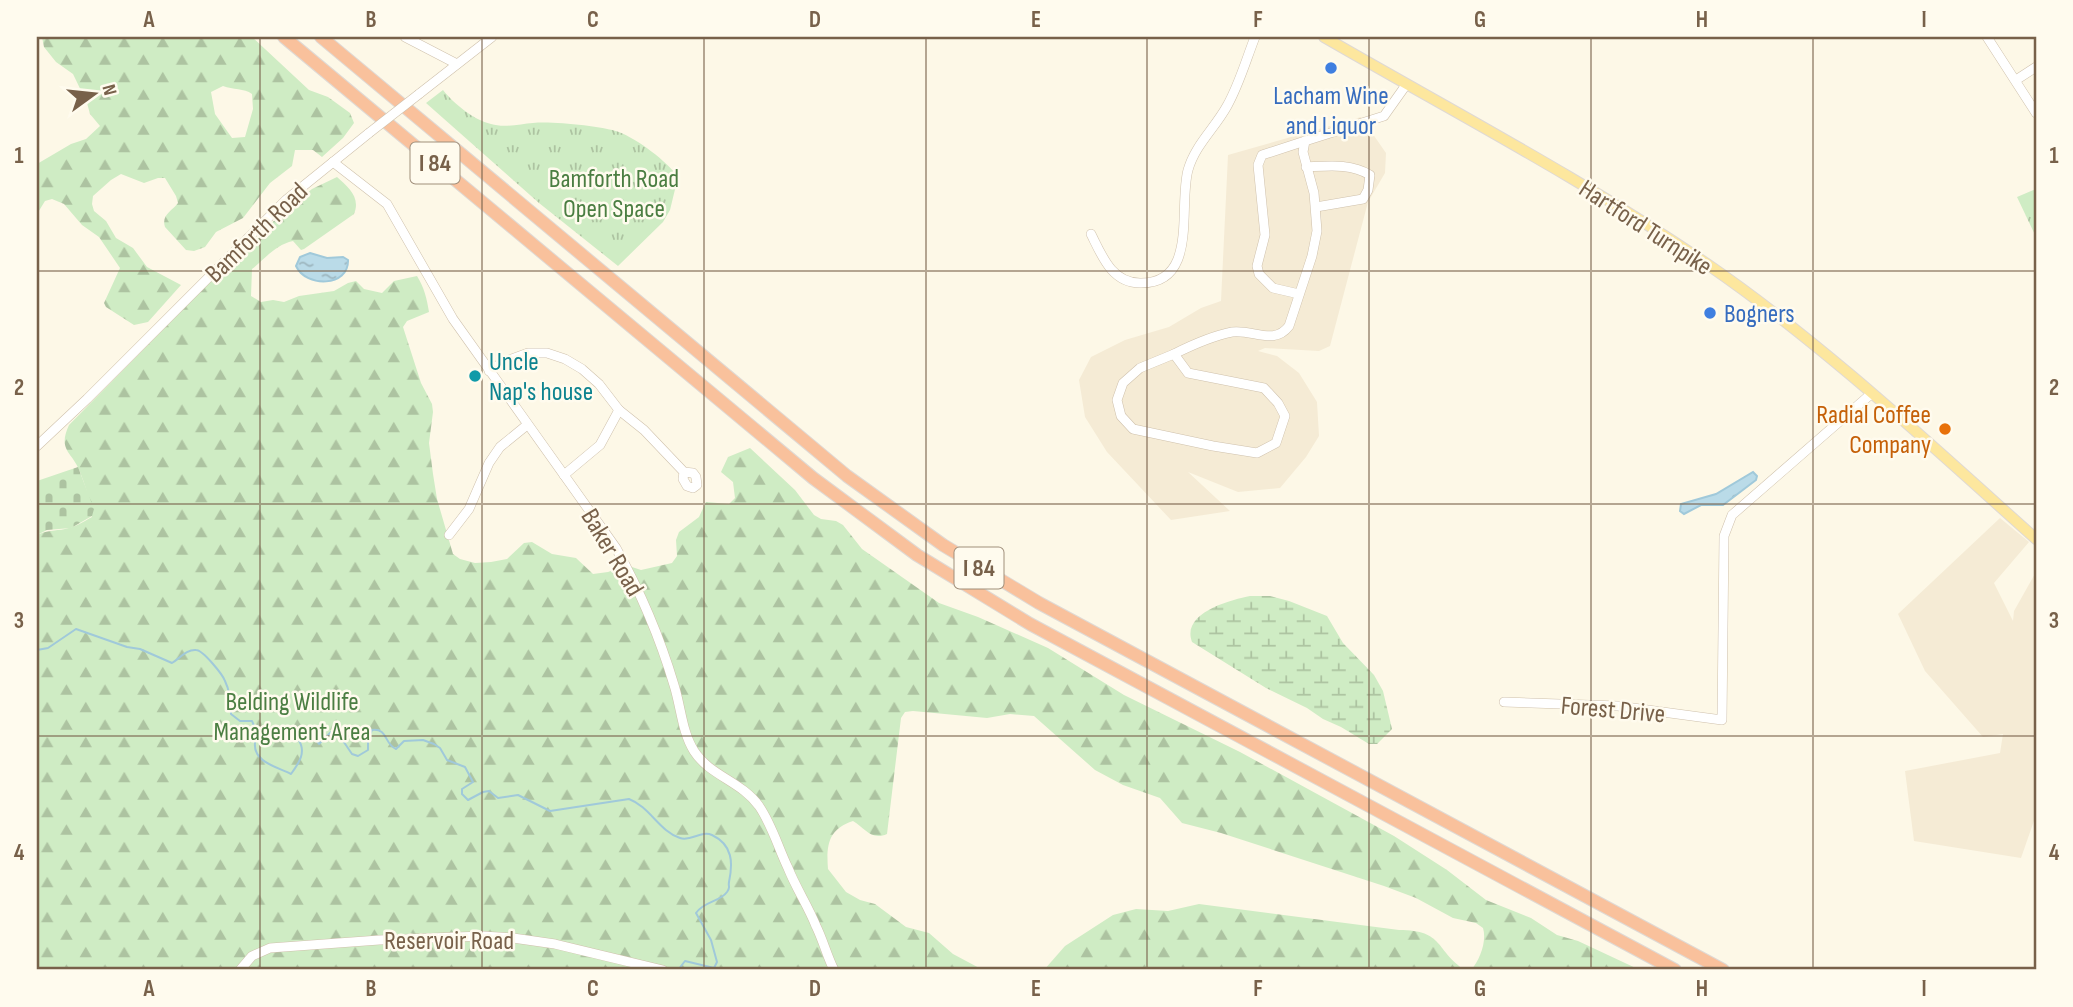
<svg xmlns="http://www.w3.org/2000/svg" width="2073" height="1007" font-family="'Sofia Sans Condensed',sans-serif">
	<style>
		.residential { fill: #f5ebd5 }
		.grass { fill: url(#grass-tufts) }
		.forest { fill: url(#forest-firs); fill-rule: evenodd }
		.wetland { fill: url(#wetland-marsh) }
		.cemetery { fill: url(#cemetery-stones) }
		.water { fill: url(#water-ripples); stroke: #a0c9da; stroke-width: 2 }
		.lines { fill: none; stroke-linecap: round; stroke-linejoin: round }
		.stream { stroke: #a0c9da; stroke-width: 2 }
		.minor-casing { stroke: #cfc1ac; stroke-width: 10 }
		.major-casing { stroke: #dfd9d4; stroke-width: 12 }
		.highway-casing { stroke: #dfd9d4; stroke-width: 14 }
		.minor { stroke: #fff; stroke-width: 9 }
		.major { stroke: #fde79e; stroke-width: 10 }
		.highway { stroke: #f9c19c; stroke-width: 12 }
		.minor-bridge-casing { stroke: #cfc1ac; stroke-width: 10; stroke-linecap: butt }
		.minor-bridge { stroke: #fff; stroke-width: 9 }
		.grid { fill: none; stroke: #78614a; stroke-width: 2; stroke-opacity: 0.55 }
		.shop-dot { fill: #3f7fe0; stroke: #fffbee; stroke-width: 2.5 }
		.culture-dot { fill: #0f9aa8; stroke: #fffbee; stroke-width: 2.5 }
		.food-dot { fill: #e8710a; stroke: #fffbee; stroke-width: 2.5 }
		.labels { text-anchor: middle; stroke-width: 5; stroke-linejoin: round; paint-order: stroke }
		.shield { fill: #fffbee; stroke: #a08f7b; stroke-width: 2 }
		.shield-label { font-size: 24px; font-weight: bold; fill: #78614a }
		.shop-label { font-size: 26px; fill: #366cbe; stroke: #fffbee }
		.park-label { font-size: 26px; fill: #4b7e42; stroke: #fffbee }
		.street-label { font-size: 26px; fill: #78614a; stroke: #fffbee }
		.culture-label { font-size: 26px; fill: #0d838f; stroke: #fffbee; text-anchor: start }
		.food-label { font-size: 26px; fill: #c56008; stroke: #fffbee; text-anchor: end }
		.neatline { fill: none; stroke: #78614a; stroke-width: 2.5 }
		.grid-label { font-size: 23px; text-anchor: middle; font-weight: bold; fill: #78614a }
	</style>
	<defs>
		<pattern id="grass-tufts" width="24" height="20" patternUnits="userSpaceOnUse" patternTransform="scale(1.75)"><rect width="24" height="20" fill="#cfecc4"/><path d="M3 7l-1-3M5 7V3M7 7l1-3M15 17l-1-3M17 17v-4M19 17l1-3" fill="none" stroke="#adc3a1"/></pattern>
		<pattern id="forest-firs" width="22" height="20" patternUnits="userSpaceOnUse" patternTransform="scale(1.75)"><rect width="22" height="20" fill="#cfecc4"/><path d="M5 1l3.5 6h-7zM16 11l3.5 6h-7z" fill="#adc3a1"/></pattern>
		<pattern id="wetland-marsh" width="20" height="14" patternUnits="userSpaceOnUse" patternTransform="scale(1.75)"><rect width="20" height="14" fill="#cfecc4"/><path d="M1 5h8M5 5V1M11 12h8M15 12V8" fill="none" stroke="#adc3a1"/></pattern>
		<pattern id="cemetery-stones" width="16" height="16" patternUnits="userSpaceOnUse" patternTransform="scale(1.75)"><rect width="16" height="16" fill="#cfecc4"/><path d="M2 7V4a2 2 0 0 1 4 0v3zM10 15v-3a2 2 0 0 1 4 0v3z" fill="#adc3a1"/></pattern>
		<pattern id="water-ripples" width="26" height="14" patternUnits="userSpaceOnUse" patternTransform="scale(1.75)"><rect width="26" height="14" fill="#badbe8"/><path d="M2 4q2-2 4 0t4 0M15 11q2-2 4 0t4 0" fill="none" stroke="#9cb5be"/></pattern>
	</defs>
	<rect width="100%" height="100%" fill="#fdf8e7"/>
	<g class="residential">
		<polygon points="1361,117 1386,153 1385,173 1368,202 1330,346 1319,351 1265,348 1258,351 1277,356 1299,373 1317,402 1319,436 1306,457 1280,488 1238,492 1188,472 1230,511 1171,520 1107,452 1085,417 1079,380 1091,357 1125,340 1169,327 1201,308 1221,301 1228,155"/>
		<polygon points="2000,518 2029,542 1994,583 2013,621 2014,611 2036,572 2036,815 2021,858 1914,841 1905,771 2000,753 2003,734 1983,737 1925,671 1898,614"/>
	</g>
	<g class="grass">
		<path d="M443,90C454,104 474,120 491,124C504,128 520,124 533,123C552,121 601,126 619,132C637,139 667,161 678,177L670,210L663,222L618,266L539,203L426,103Z"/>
		<polygon points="2036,189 2036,188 2036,237 2017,197"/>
	</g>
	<g class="forest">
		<path d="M42,37H252L309,90L328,97L350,113L354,123L343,138L322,157L313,150H295L292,166L270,183L243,218L216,232L205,247L194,251L186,250L165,227C161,215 172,211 178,203L176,196L165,178H158L144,183L121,174L111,180L93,196L92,204L94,211L106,221L116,238L133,248L147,267L181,285L148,322L134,325L106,307L104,303L120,268L99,237L82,225L64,204L52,199L45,201L37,214V164L71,144L86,139L100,126L90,114L87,103L73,74L56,62L44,47ZM223,86C233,90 244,88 252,94L253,109L245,137L232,138L215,114L211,92Z"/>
		<path d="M337,177C348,187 361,197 354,214L304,249L301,250L293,241C275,245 266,258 252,269L251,296L261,302L273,300L284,302L299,296L334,291L348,283L356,281L364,289L382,293L394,281L417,276C424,287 427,299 429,312L407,321L403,327L421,383L432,404L433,412L429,443L433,474L437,499L453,554L460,559L475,563L491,562L507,559L524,543L532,542L552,554L576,558L593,574L608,572L626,565L641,570L672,563L677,556L676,540L679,532L699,517L706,502L729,504L735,498L733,482L721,472L728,457L750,448L795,490L814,515L821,519L836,521L843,525L862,549L939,603L978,617L1048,648L1124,695L1240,752L1394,836L1447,870L1486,900L1531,918L1557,935L1578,941L1640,970H1471C1480,960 1487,941 1483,928L1476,923L1453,918L1416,898L1384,886L1221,833L1182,823L1160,798L1123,785L1095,770L1034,716L1010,714L987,718L913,711L905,712L901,718L887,834C871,841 865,828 853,821C829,829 826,844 828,869L846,892L860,900L875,904L906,927L929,933L953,954L983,970H37V535C47,530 55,531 65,529C75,527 83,522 92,517C90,501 86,487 80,472C73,452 57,451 69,425L217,275L262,235L269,225L312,189Z"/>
		<path d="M1199,904L1399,930C1445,930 1435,951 1465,970H1044L1065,946L1113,915L1136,909L1168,911Z"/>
	</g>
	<path class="wetland" d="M1250,596H1270L1289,601L1327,616L1343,643L1374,675L1383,691L1392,729L1377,744H1369L1341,727L1323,719L1307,708L1266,688L1192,642C1181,613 1230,600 1250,596Z"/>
	<polygon class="cemetery" points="78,467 94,509 92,516 71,528 47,530 37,535 37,481"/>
	<g class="water">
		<path d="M310,253L327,258L343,257L348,260C349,287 306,288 296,266L300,257Z"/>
		<polygon points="1753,472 1757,476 1756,480 1723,505 1701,505 1684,514 1680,511 1681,504 1716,494"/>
	</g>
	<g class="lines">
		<path class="stream" d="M37,650L48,648L76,629L127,647L140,649L172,663C179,659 187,649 196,650C203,650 223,675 225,681C230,691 231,703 231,714L240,721H252C256,728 255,734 255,743C253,762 277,767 291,774C299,763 307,752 298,739L301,733L312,735L319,744L331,732H337L352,754L358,756L368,750V739L372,730C388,728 384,744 396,749L404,741L423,740L434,744L440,748L447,760L465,767L473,782L462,789V794L468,800L483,792L489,791L498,798L518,795L550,811L629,799C650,807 659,831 680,838C691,842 701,830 712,835C733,845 733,863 729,882C728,888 731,886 727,892C720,902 704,901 696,913L711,940L717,962L714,968L685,961L678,970"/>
		<defs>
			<g id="minor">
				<polyline points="405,37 457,64"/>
				<polyline points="1987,37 2036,113"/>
				<polyline points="2016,80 2036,67"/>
				<polyline points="419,94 492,37"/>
				<path d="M333,162L387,204L453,319L616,548C640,591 660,638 674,685C681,707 682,732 694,751C710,776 741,781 759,806C772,825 778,847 788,868C796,888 808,906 816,926C823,940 827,956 834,970"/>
				<path d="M1306,167C1328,166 1351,163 1370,175L1368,190L1363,199L1316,207"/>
				<path d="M1091,234C1102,256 1112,283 1140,283C1199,284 1178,207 1188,170C1195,145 1215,128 1227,106C1239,85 1246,60 1255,37"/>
				<polyline points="1299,294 1273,288 1259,274 1257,266 1265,235 1258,165 1262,155 1305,141"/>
				<path d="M1174,354C1192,345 1212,336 1232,332C1253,329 1274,346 1289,326L1312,256L1317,231L1314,193L1303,152L1305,141L1384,116L1406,85"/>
				<polygon points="1174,354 1188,373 1264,388 1278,403 1285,416 1276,443 1257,453 1213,446 1133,429 1121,416 1117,400 1123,383 1140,368"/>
				<polyline points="489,371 503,362 528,353 547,353 565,359 582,369 599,384 619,410 644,430 684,472 683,479 687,486 693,488 697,485 696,477 693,473 684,472"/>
				<polyline points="37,446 87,399 286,200 369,133"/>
				<polyline points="564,475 600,445 619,410"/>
				<polyline points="449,535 469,509 489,463 500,447 527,425"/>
				<polyline points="1504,702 1618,706 1722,720 1724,536 1732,515 1871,394"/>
				<polyline points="240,970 252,956 270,948 379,940 483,936 513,938 555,944 663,970"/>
			</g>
			<path id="major" d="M1324,37C1452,111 1584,180 1707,264C1822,343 1932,446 2036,539"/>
			<g id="highway">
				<polyline points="284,37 813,478 917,555 1030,624 1675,970"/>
				<polyline points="321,37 847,476 943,545 1039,603 1723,970"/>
			</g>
		</defs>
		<use href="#minor" class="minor-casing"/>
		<use href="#major" class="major-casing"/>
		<use href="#highway" class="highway-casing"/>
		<use href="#minor" class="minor"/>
		<use href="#major" class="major"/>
		<use href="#highway" class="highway"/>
		<defs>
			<polyline id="minor-bridge" points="369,133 419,94"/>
		</defs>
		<use href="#minor-bridge" class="minor-bridge-casing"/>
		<use href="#minor-bridge" class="minor-bridge"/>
	</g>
	<path class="grid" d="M260,37V970M482,37V970M704,37V970M926,37V970M1147,37V970M1369,37V970M1591,37V970M1813,37V970M37,271H2036M37,504H2036M37,736H2036"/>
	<g class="shop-dot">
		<circle cx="1331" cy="68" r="7"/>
		<circle cx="1710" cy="313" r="7"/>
	</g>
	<circle class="culture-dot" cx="475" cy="376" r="7"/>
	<circle class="food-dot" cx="1945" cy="429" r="7"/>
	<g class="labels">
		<g class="shield">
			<rect x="410.5" y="142.5" width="49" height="41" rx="5"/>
			<rect x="954.5" y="547.5" width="49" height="41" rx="5"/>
		</g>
		<g class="shield-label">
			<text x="435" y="171">I 84</text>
			<text x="979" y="576">I 84</text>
		</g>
		<g class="shop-label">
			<text x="1331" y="104">Lacham Wine<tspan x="1331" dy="30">and Liquor</tspan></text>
			<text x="1724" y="322" text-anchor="start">Bogners</text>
		</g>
		<g class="park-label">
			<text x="614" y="187">Bamforth Road<tspan x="614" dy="30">Open Space</tspan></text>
			<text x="292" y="710">Belding Wildlife<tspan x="292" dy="30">Management Area</tspan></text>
		</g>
		<g class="street-label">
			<text transform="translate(1646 227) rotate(33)" y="9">Hartford Turnpike</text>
			<text transform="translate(256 232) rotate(-44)" y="9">Bamforth Road</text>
			<text transform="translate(613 552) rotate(59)" y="9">Baker Road</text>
			<text transform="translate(1613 709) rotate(5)" y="9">Forest Drive</text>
			<text x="449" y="949">Reservoir Road</text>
		</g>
		<g class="culture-label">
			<text x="489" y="370">Uncle<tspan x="489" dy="30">Nap's house</tspan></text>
		</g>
		<g class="food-label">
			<text x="1931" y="423">Radial Coffee<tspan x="1931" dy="30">Company</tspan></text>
		</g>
	</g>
	<rect width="2073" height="1007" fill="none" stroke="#fffbee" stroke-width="77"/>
	<g transform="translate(94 94) rotate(75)" stroke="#fffbee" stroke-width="5" paint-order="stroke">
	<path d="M0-5L12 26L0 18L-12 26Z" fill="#78614a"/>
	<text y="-10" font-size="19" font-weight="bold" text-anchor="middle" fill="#78614a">N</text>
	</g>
	<rect x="38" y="38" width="1997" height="930" class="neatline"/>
	<g class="grid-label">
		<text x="149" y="27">A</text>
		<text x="371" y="27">B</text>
		<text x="593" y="27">C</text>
		<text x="815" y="27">D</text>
		<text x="1036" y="27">E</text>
		<text x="1258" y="27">F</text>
		<text x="1480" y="27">G</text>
		<text x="1702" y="27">H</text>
		<text x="1924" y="27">I</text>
		<text x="19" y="163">1</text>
		<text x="2054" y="163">1</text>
		<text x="19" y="395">2</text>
		<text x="2054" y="395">2</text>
		<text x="19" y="628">3</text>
		<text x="2054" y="628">3</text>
		<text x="19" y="860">4</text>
		<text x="2054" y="860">4</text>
		<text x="149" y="996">A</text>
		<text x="371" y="996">B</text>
		<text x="593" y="996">C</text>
		<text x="815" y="996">D</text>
		<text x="1036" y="996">E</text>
		<text x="1258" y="996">F</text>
		<text x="1480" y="996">G</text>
		<text x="1702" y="996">H</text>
		<text x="1924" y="996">I</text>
	</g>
</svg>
